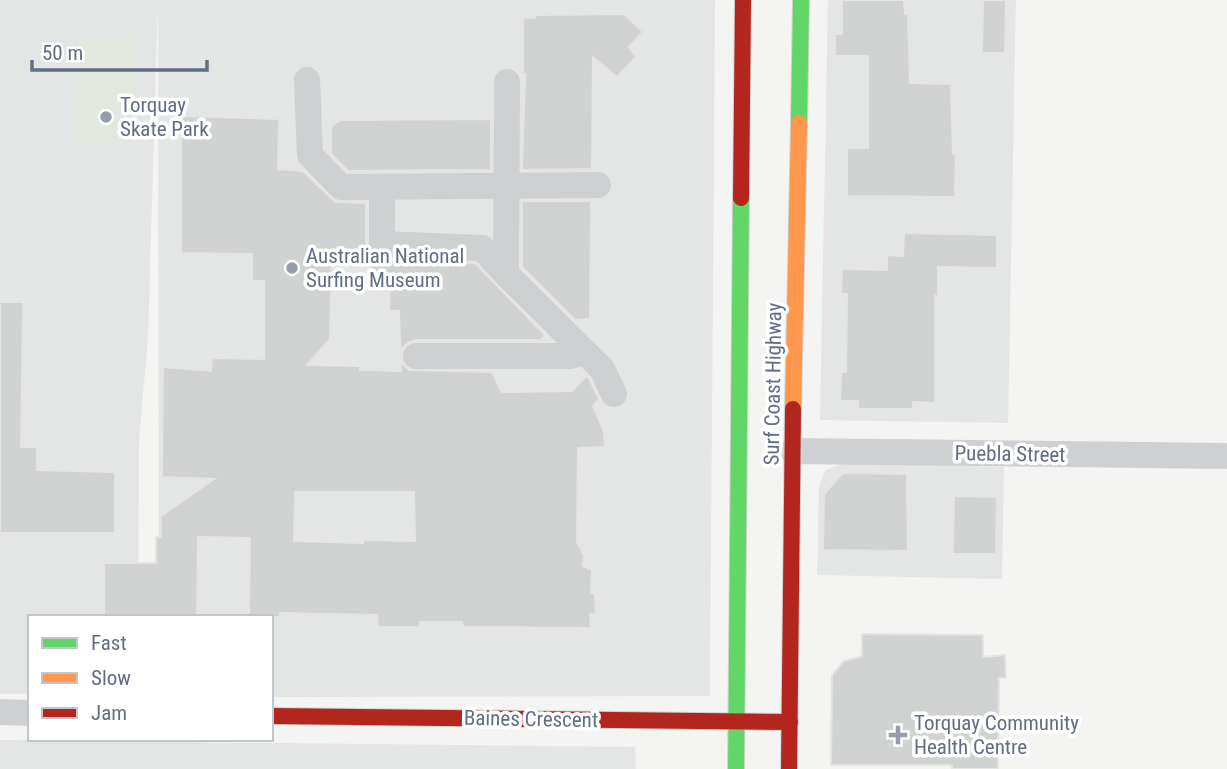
<svg xmlns="http://www.w3.org/2000/svg" width="1227" height="769" font-family="'Roboto Condensed',sans-serif">
	<style>
		.built { fill: #e4e5e5 }
		.green { fill: #e2e8e0 }
		.building { fill: #d1d3d3; stroke: #e4e4e2; stroke-width: 2; fill-rule: evenodd }
		.lines { fill: none; stroke-linecap: round; stroke-linejoin: round }
		.fast-casing { stroke: #d1d3d3; stroke-width: 18 }
		.slow-casing { stroke: #d1d3d3; stroke-width: 18 }
		.jam-casing { stroke: #d1d3d3; stroke-width: 18 }
		.street { stroke: #cfd0d1; stroke-width: 26 }
		.fast { stroke: #63d668; stroke-width: 16 }
		.slow { stroke: #ff974d; stroke-width: 16 }
		.jam { stroke: #b3261e; stroke-width: 16 }
		.poi-dot { fill: #959dab; stroke: #fff; stroke-width: 2.5 }
		.labels { text-anchor: middle; stroke-width: 7; stroke-linejoin: round; paint-order: stroke }
		.poi-label { font-size: 21px; fill: #626e85; stroke: #fff; text-anchor: start }
		.street-label { font-size: 21px; fill: #626e85; stroke: #fff }
	</style>
	<rect width="100%" height="100%" fill="#f4f5f2"/>
	<g class="built">
		<polygon points="0,0 715,0 710,696 271,697 271,617 159,617 158,3 148,338 139,440 138,617 30,617 30,694 0,694"/>
		<polygon points="828,0 1016,0 1008,423 820,420"/>
		<polygon points="845,462 1004,467 1002,579 817,575 819,486 826,470"/>
		<polygon points="0,740 635,747 636,769 0,769"/>
	</g>
	<polygon class="green" points="75,35 136,35 136,146 76,147"/>
	<g class="building">
		<polygon points="842,0 904,0 905,14 908,14 910,83 951,84 953,154 956,154 955,197 847,196 847,148 868,148 868,56 835,56 835,34 842,34"/>
		<polygon points="983,0 1006,0 1005,53 982,53"/>
		<polygon points="624,14 643,32 629,47 636,57 617,77 593,57 592,169 522,170 525,74 523,74 523,17 535,18 535,15"/>
		<path d="M181,116L279,119L278,169L303,171L335,202L366,203V244L370,254H332L330,339L307,365L360,366V370L401,371L399,311H389L390,291H371V254L381,260L475,263L545,335L541,340H415L408,343L402,349L400,355L402,363L409,370L492,372L502,392L572,391L586,376L589,378L599,399L593,406L604,431L605,447L578,448L577,542L584,555L583,566L592,570L591,593H595L596,614H590L591,628L463,627L462,622H420V627H378L377,615L280,613V617H249L250,538L198,537L197,617H104V563H156V537H161V516L214,479L162,477L163,367L211,371L212,358L264,359V281H252V254L181,253ZM295,492H414L415,541L363,540V543L294,541Z"/>
		<polygon points="491,119 491,170 348,171 331,154 331,127 340,120"/>
		<polygon points="522,201 591,201 590,319 575,320 522,267"/>
		<polygon points="904,233 997,235 997,268 938,267 938,296 935,296 935,403 913,402 913,409 858,409 858,401 840,401 841,372 846,372 847,294 841,294 842,269 887,270 887,255 903,256"/>
		<polygon points="0,302 23,302 21,447 37,447 37,470 115,472 115,533 0,533"/>
		<polygon points="843,473 907,474 908,551 823,550 824,494"/>
		<polygon points="954,496 997,497 996,554 953,554"/>
		<polygon points="862,634 983,635 983,657 1005,655 1006,678 999,678 998,769 952,769 952,765 831,765 832,675 844,661 862,656"/>
	</g>
	<g class="lines">
		<defs>
			<g id="fast">
				<polyline points="799,123 801,0"/>
				<polyline points="736,769 741,198"/>
			</g>
			<polyline id="slow" points="793,409 799,123"/>
			<g id="jam">
				<polyline points="741,198 743,0"/>
				<polyline points="271,716 790,722"/>
				<polyline points="789,769 793,409"/>
			</g>
		</defs>
		<use href="#fast" class="fast-casing"/>
		<use href="#slow" class="slow-casing"/>
		<use href="#jam" class="jam-casing"/>
		<g class="street">
			<polyline points="307,80 310,155 341,187 598,185"/>
			<polyline points="507,82 506,274 602,369 614,394"/>
			<polyline points="382,187 382,244 482,248 506,274"/>
			<polyline points="416,356 570,356 585,352"/>
			<polyline points="792,451 1227,456"/>
			<polyline points="0,712 30,713"/>
		</g>
		<use href="#fast" class="fast"/>
		<use href="#slow" class="slow"/>
		<use href="#jam" class="jam"/>
	</g>
	<g class="poi-dot">
		<circle cx="106" cy="117" r="7"/>
		<circle cx="292" cy="268" r="7"/>
		<path d="M894.5 724.5h7v7h7v7h-7v7h-7v-7h-7v-7h7z"/>
	</g>
	<g class="labels">
		<g class="poi-label">
			<text x="120" y="112">Torquay<tspan x="120" dy="24">Skate Park</tspan></text>
			<text x="306" y="263">Australian National<tspan x="306" dy="24">Surfing Museum</tspan></text>
			<text x="914" y="730">Torquay Community<tspan x="914" dy="24">Health Centre</tspan></text>
		</g>
		<g class="street-label">
			<text transform="translate(773 384) rotate(-89)" y="7">Surf Coast Highway</text>
			<text transform="translate(1010 454) rotate(1)" y="7">Puebla Street</text>
			<text transform="translate(531 719) rotate(1)" y="7">Baines Crescent</text>
		</g>
	</g>
	<rect x="28" y="615" width="245" height="126" fill="#ffffff" stroke="#c0c5ce" stroke-width="2"/>
	<rect x="42" y="638" width="35" height="10" fill="#63d668" stroke="#c0c5ce" stroke-width="2"/>
	<text x="91" y="650" font-size="21" fill="#626e85">Fast</text>
	<rect x="42" y="673" width="35" height="10" fill="#ff974d" stroke="#c0c5ce" stroke-width="2"/>
	<text x="91" y="685" font-size="21" fill="#626e85">Slow</text>
	<rect x="42" y="708" width="35" height="10" fill="#b3261e" stroke="#c0c5ce" stroke-width="2"/>
	<text x="91" y="720" font-size="21" fill="#626e85">Jam</text>
	<path d="M32 60v10h175v-10" fill="none" stroke="#626e85" stroke-width="3.5"/>
	<text x="42" y="60" font-size="21" fill="#626e85" stroke="#ffffff" stroke-width="5" paint-order="stroke">50 m</text>
</svg>
